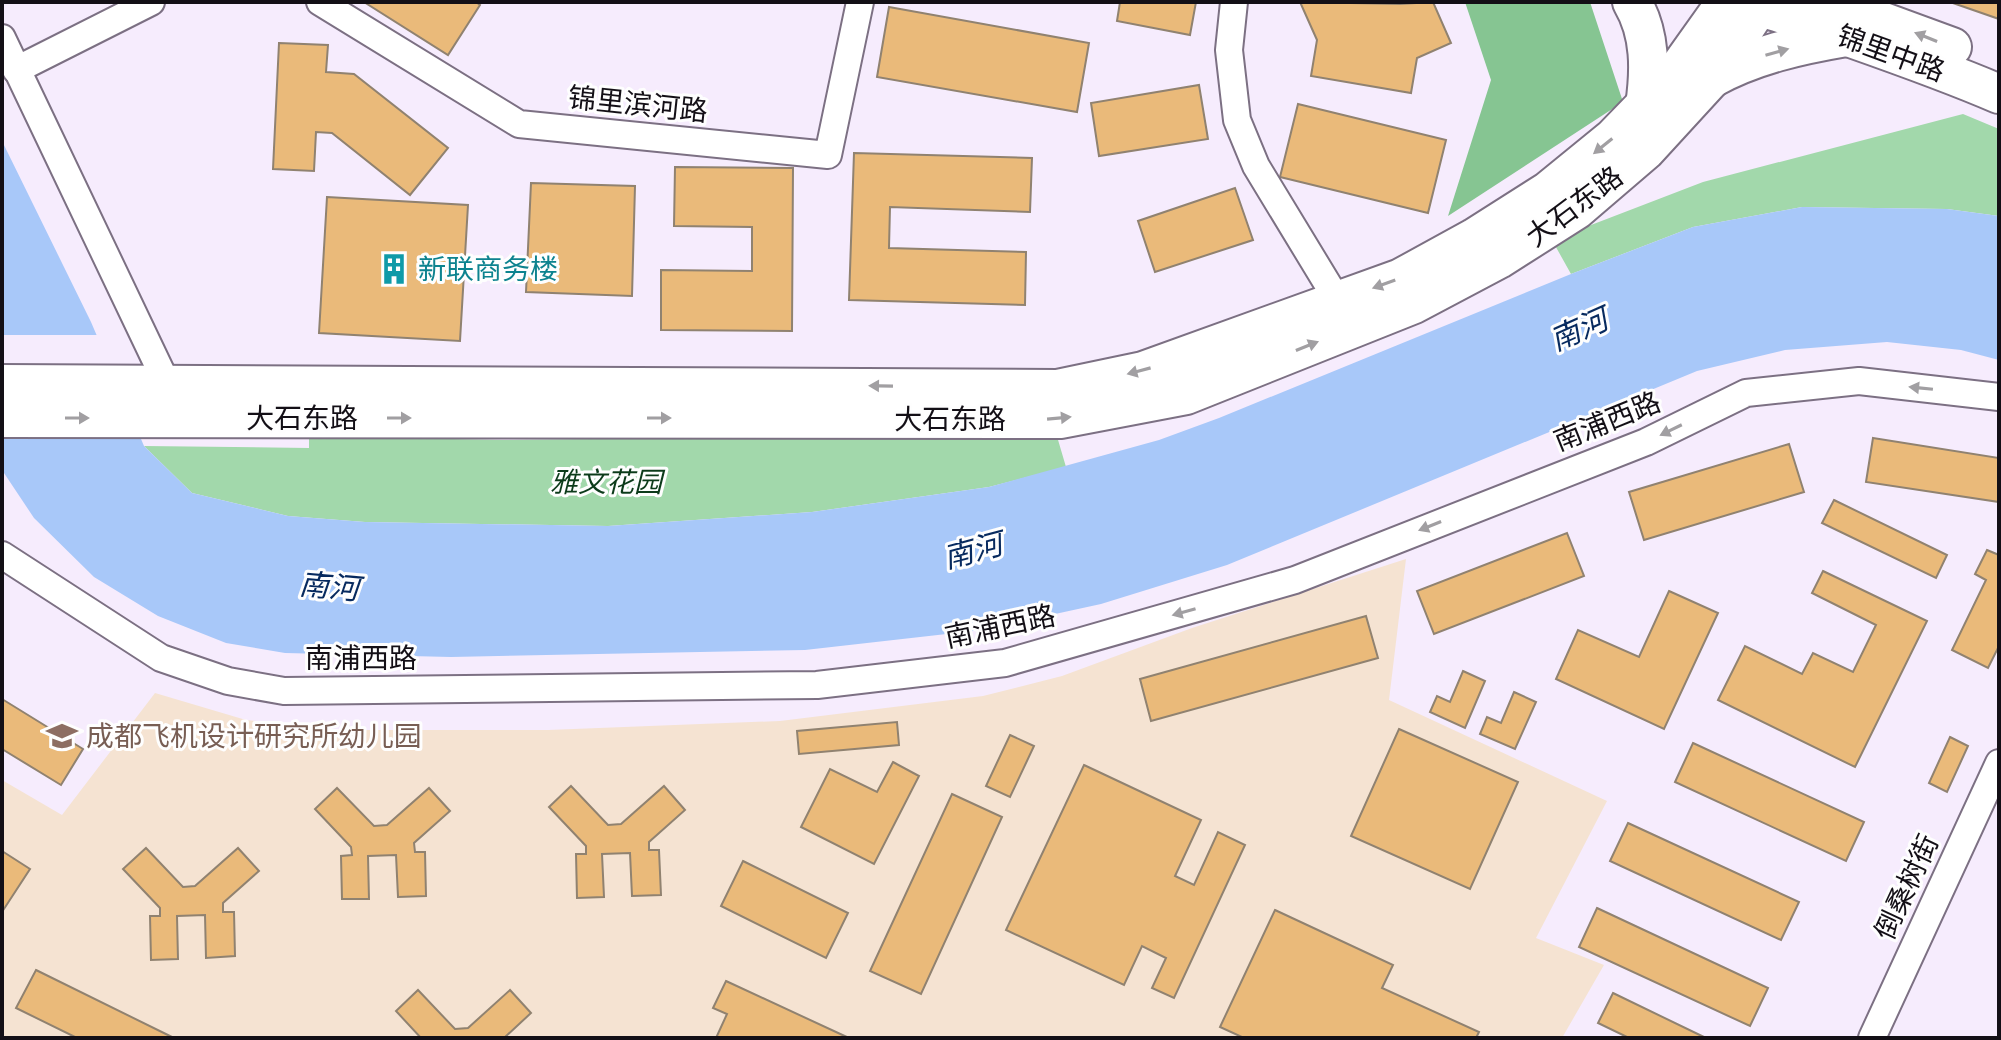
<svg xmlns="http://www.w3.org/2000/svg" width="2001" height="1040" font-family="'Noto Serif','Noto Sans SC',serif">
	<style>
		.industrial { fill: #f5e3d2 }
		.green { fill: #a2d8ab }
		.forest { fill: #86c592 }
		.water { fill: #a8c8f9 }
		.pier { fill: #f6ecfd }
		.building { fill: #eaba7a; stroke: #908270; stroke-width: 2 }
		.lines { fill: none; stroke-linecap: round; stroke-linejoin: round }
		.street-casing { stroke: #7c7083; stroke-width: 30 }
		.secondary-casing { stroke: #7c7083; stroke-width: 42 }
		.street { stroke: #fff; stroke-width: 26 }
		.secondary { stroke: #fff; stroke-width: 38 }
		.oneway { fill: #a19fa2 }
		.labels { text-anchor: middle; stroke-width: 6; stroke-linejoin: round; paint-order: stroke }
		.street-label { font-size: 28px; fill: #130f16; stroke: #fefefe }
		.culture-label { font-size: 28px; fill: #0d838f; stroke: #fefefe; text-anchor: start }
		.park-label { font-size: 28px; font-style: italic; fill: #0c3b1a; stroke: #fefefe }
		.education-label { font-size: 28px; fill: #785e54; stroke: #fefefe; text-anchor: start }
		.water-label { font-size: 30px; font-style: italic; fill: #072a5f; stroke: #fefefe }
	</style>
	<rect width="100%" height="100%" fill="#f6ecfd"/>
	<polygon class="industrial" points="1406,559 1389,700 1607,801 1536,938 1604,965 1562,1038 2,1038 2,780 62,815 155,693 246,720 339,730 548,730 780,721 983,696 1062,676 1192,628"/>
	<g class="green">
		<polygon points="1963,114 1999,129 1999,216 1947,209 1802,207 1693,227 1571,274 1552,240 1703,182"/>
		<polygon points="1056,433 1066,467 989,487 812,512 608,526 365,522 288,516 192,493 144,446 309,448 309,436 502,440"/>
	</g>
	<polygon class="forest" points="1465,2 1590,2 1623,102 1448,216 1491,80"/>
	<polygon class="water" points="2,141 91,322 144,446 192,493 288,516 365,522 608,526 812,512 989,487 1159,440 1219,418 1571,274 1693,227 1802,207 1947,209 1999,216 1999,360 1961,350 1887,342 1785,350 1697,371 1227,565 1101,604 982,630 805,650 451,657 285,653 226,643 158,616 94,577 34,518 2,470"/>
	<polygon class="pier" points="2,335 101,335 146,437 2,438"/>
	<g class="building">
		<polygon points="364,2 476,2 480,5 448,55"/>
		<polygon points="1120,2 1196,2 1190,35 1117,21"/>
		<polygon points="1300,2 1400,4 1433,2 1451,43 1417,58 1411,93 1311,76 1317,40"/>
		<polygon points="1950,2 1999,2 1999,19"/>
		<polygon points="889,7 1089,43 1077,112 877,77"/>
		<polygon points="279,43 328,45 326,72 354,74 448,148 410,195 332,133 316,132 314,171 273,169"/>
		<polygon points="1199,85 1208,139 1099,156 1091,103"/>
		<polygon points="1298,104 1446,140 1428,213 1280,177"/>
		<polygon points="854,153 1032,158 1030,212 890,207 889,248 1026,252 1025,305 849,300"/>
		<polygon points="675,167 793,168 792,331 661,330 661,270 752,271 752,227 674,226"/>
		<polygon points="531,183 635,186 632,296 526,292"/>
		<polygon points="1235,188 1253,240 1155,272 1138,221"/>
		<polygon points="327,197 468,205 460,341 319,333"/>
		<polygon points="1873,438 1999,458 1999,502 1866,482"/>
		<polygon points="1789,444 1804,492 1644,540 1629,492"/>
		<polygon points="1834,500 1947,555 1936,578 1822,523"/>
		<polygon points="1567,533 1584,576 1434,634 1417,591"/>
		<polygon points="1987,550 1999,555 1999,646 1988,668 1952,650 1986,580 1975,574"/>
		<polygon points="1823,571 1927,621 1855,767 1718,700 1745,646 1802,674 1813,653 1853,672 1876,625 1812,593"/>
		<polygon points="1669,591 1718,613 1664,729 1556,679 1578,630 1639,657"/>
		<polygon points="1366,616 1378,658 1151,721 1140,679"/>
		<polygon points="1463,671 1485,681 1465,728 1430,712 1437,696 1450,702"/>
		<polygon points="1514,692 1536,702 1515,749 1480,734 1487,717 1501,723"/>
		<polygon points="2,699 83,749 61,785 2,749"/>
		<polygon points="897,722 899,745 799,754 797,731"/>
		<polygon points="1399,729 1518,782 1470,889 1351,836"/>
		<polygon points="1010,735 1034,746 1010,797 986,786"/>
		<polygon points="1950,737 1968,746 1947,792 1929,783"/>
		<polygon points="1693,743 1864,822 1846,861 1675,782"/>
		<polygon points="893,762 919,776 874,864 801,827 830,769 877,792"/>
		<polygon points="1084,765 1201,820 1175,876 1194,885 1218,832 1245,845 1174,998 1152,988 1166,958 1142,946 1124,985 1006,930"/>
		<polygon points="571,786 608,825 621,824 664,786 685,810 649,842 649,850 659,850 661,895 632,896 630,853 602,854 604,897 577,898 576,854 586,854 586,846 549,807"/>
		<polygon points="337,788 374,826 387,825 429,788 450,811 414,843 415,852 425,852 426,896 398,897 396,855 368,856 369,899 342,899 341,856 352,855 351,847 315,809"/>
		<polygon points="952,794 1002,817 921,994 870,971"/>
		<polygon points="1628,823 1799,902 1781,940 1610,861"/>
		<polygon points="146,848 183,887 195,886 238,848 259,871 223,903 223,912 234,912 235,956 206,958 205,915 177,916 178,959 151,960 150,916 160,916 160,908 123,869"/>
		<polygon points="2,851 30,869 2,912"/>
		<polygon points="743,861 848,913 826,958 721,906"/>
		<polygon points="1597,908 1768,988 1750,1026 1579,947"/>
		<polygon points="1275,910 1393,965 1382,988 1479,1032 1476,1038 1244,1038 1220,1027"/>
		<polygon points="36,970 174,1038 77,1038 16,1008"/>
		<polygon points="726,981 849,1038 716,1038 727,1014 713,1008"/>
		<polygon points="418,990 455,1029 468,1028 510,990 531,1013 504,1038 421,1038 396,1011"/>
		<polygon points="1613,993 1706,1038 1629,1038 1598,1023"/>
	</g>
	<g class="lines">
		<defs>
			<g id="street">
				<polyline points="320,2 519,124 828,155 860,2"/>
				<polyline points="1234,2 1229,50 1237,120 1256,166 1338,301"/>
				<polyline points="2,38 167,384"/>
				<polyline points="16,70 151,2"/>
				<polyline points="2,555 161,658 228,681 284,691 817,685 1005,663 1295,580 1646,442 1746,393 1859,381 1999,397"/>
				<polyline points="1872,1038 1999,763"/>
			</g>
			<g id="secondary">
				<path d="M1632,2C1651,34 1650,71 1645,106"/>
				<path d="M1736,2C1771,8 1803,21 1837,33C1891,52 1946,71 1999,94"/>
				<polyline points="1829,2 1952,47"/>
				<path d="M1712,78C1754,55 1799,45 1846,37"/>
				<polyline points="2,384 1057,389 1143,371 1401,278 1474,238 1548,191 1613,138 1674,75 1726,2"/>
				<polyline points="2,418 1060,419 1186,395 1414,304 1499,259 1576,210 1646,150 1712,78 1762,2"/>
			</g>
		</defs>
		<use href="#street" class="street-casing"/>
		<use href="#secondary" class="secondary-casing"/>
		<use href="#street" class="street"/>
		<use href="#secondary" class="secondary"/>
	</g>
	<defs><path id="oneway-solid" d="M-6-.8H1V-3.2L6.5 0L1 3.2V.8H-6Z" transform="scale(2)"/></defs>
	<g class="oneway">
		<use href="#oneway-solid" transform="translate(1926 37) rotate(-158)"/>
		<use href="#oneway-solid" transform="translate(1777 52) rotate(-16)"/>
		<use href="#oneway-solid" transform="translate(1603 146) rotate(141)"/>
		<use href="#oneway-solid" transform="translate(1384 284) rotate(160)"/>
		<use href="#oneway-solid" transform="translate(1307 346) rotate(-22)"/>
		<use href="#oneway-solid" transform="translate(1139 371) rotate(165)"/>
		<use href="#oneway-solid" transform="translate(881 386) rotate(-179)"/>
		<use href="#oneway-solid" transform="translate(1921 388) rotate(-174)"/>
		<use href="#oneway-solid" transform="translate(77 418)"/>
		<use href="#oneway-solid" transform="translate(399 418)"/>
		<use href="#oneway-solid" transform="translate(659 418)"/>
		<use href="#oneway-solid" transform="translate(1059 418) rotate(-5)"/>
		<use href="#oneway-solid" transform="translate(1671 430) rotate(154)"/>
		<use href="#oneway-solid" transform="translate(1430 526) rotate(158)"/>
		<use href="#oneway-solid" transform="translate(1184 612) rotate(164)"/>
	</g>
	<defs>
		<symbol id="building-bare" viewBox="-9 -9 18 18"><path d="M-4-6H4V6H1V3H-1V6H-4ZM-2.5-4.3h1.7v1.8h-1.7ZM.8-4.3h1.7v1.8H.8ZM-2.5-1h1.7V.8h-1.7ZM.8-1h1.7V.8H.8Z" fill="#0f9aa8" stroke="#fefefe" stroke-width="2.5" paint-order="stroke"/></symbol>
		<symbol id="school-bare" viewBox="-9 -9 18 18"><path d="M0-5L7-2L0 1L-7-2ZM-4 1L0 2.5L4 1V4Q0 6-4 4Z" fill="#8d6e63" stroke="#fefefe" stroke-width="2.5" paint-order="stroke"/></symbol>
	</defs>
	<g fill-rule="evenodd">
		<use href="#building-bare" x="372" y="247" width="44" height="44"/>
		<use href="#school-bare" x="40" y="714" width="44" height="44"/>
	</g>
	<g class="labels">
		<g class="street-label">
			<text transform="translate(1891 53) rotate(20)" y="10">锦里中路</text>
			<text transform="translate(638 104) rotate(6)" y="10">锦里滨河路</text>
			<text transform="translate(1574 206) rotate(-37)" y="10">大石东路</text>
			<text x="302" y="428">大石东路</text>
			<text x="950" y="429">大石东路</text>
			<text transform="translate(1607 421) rotate(-22)" y="10">南浦西路</text>
			<text transform="translate(1000 626) rotate(-12)" y="10">南浦西路</text>
			<text x="361" y="668">南浦西路</text>
			<text transform="translate(1906 887) rotate(-65)" y="10">倒桑树街</text>
		</g>
		<g class="culture-label">
			<text x="418" y="279">新联商务楼</text>
		</g>
		<g class="park-label">
			<text x="606" y="492">雅文花园</text>
		</g>
		<g class="education-label">
			<text x="86" y="746">成都飞机设计研究所幼儿园</text>
		</g>
		<g class="water-label">
			<text transform="translate(1579 330) rotate(-24)" y="10">南河</text>
			<text transform="translate(973 551) rotate(-15)" y="10">南河</text>
			<text transform="translate(329 587) rotate(5)" y="10">南河</text>
		</g>
	</g>
	<rect width="2001" height="1040" fill="none" stroke="#130f16" stroke-width="8"/>
</svg>
